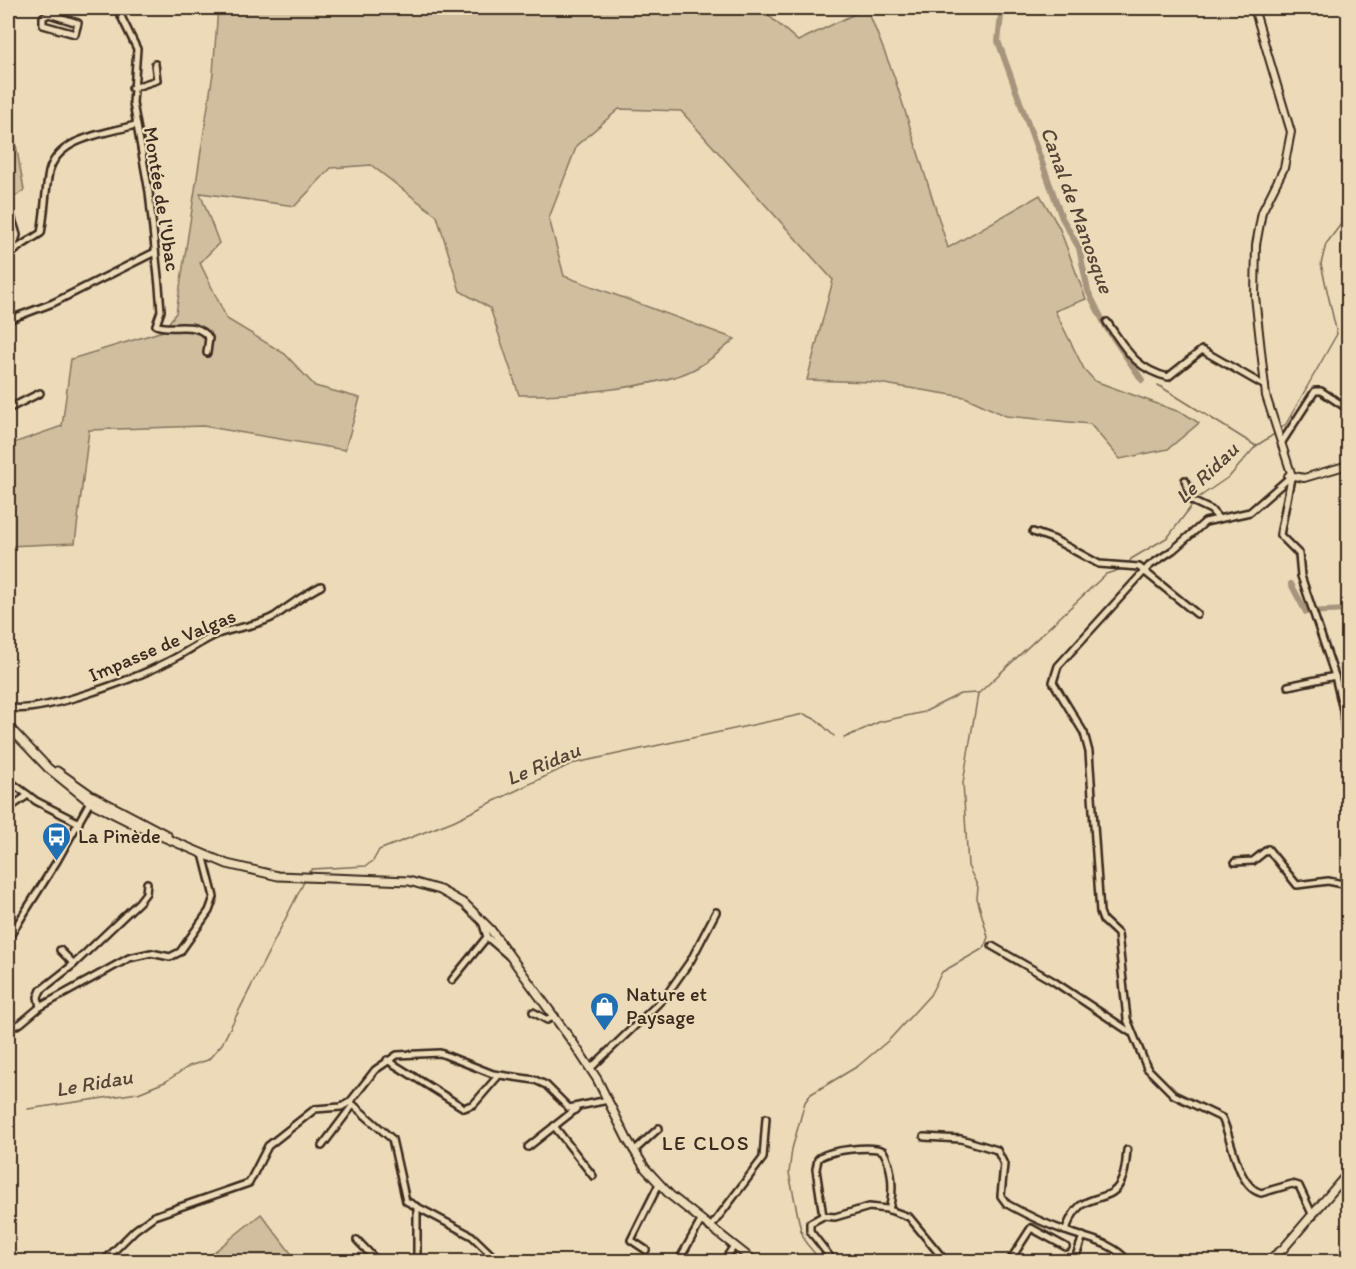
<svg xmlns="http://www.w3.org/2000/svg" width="1356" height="1269" font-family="Itim,sans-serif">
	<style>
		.green { fill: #d0be9f; stroke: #86745e; stroke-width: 1.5 }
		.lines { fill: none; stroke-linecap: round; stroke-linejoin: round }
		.stream { stroke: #7b6a56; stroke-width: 1.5 }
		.canal { stroke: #a6947c; stroke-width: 6 }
		.minor-casing { stroke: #3b2a1e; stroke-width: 10 }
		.tertiary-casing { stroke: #3b2a1e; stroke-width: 10 }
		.secondary-casing { stroke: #3b2a1e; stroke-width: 11 }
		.minor { stroke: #ecdab8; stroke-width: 5 }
		.tertiary { stroke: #ecdab8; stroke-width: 6 }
		.secondary { stroke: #ecdab8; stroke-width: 7 }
		.labels { text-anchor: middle; stroke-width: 4.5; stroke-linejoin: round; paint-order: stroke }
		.street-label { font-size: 20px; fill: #3b2a1e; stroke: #ecdab8 }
		.poi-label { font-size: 20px; fill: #3b2a1e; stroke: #ecdab8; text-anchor: start }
		.water-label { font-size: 21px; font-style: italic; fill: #564436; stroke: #ecdab8 }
		.neighbourhood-label { font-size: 21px; letter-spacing: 1.5px; fill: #3b2a1e; stroke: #ecdab8 }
	</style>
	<rect width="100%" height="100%" fill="#ecdab8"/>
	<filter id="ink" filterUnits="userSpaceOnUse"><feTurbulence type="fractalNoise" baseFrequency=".0167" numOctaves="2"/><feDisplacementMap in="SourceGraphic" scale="12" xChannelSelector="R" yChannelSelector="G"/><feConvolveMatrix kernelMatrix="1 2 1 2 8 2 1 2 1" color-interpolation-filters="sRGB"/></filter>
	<g filter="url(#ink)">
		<g class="green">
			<path d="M218,8H760L798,41L867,8L894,76L948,248L1040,195L1059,227L1086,299L1055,311L1084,369L1095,381L1185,414L1199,423L1168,449L1120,459L1090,424L1006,416L965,397L872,382L807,380L833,280L681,111L619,109L577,145L549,218L564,276L735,339C723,349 711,360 698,367C664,388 560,396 519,395L490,308L460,291L437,216L371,165L331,168L295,206L200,193L219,243L200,263L227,319L285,354L315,386L360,398L345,450L203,426L89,430L75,543L8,546V445L62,426L71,359L163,331L176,313L213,73Z"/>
			<polygon points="12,122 24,190 8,202 8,127"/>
			<polygon points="261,1214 297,1261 203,1261"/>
		</g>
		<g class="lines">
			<g class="stream">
				<polyline points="1158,385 1256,446"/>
				<polyline points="1280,429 1286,424 1337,334 1321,264 1326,244 1341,224 1344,189 1348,181"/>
				<polyline points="1195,500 1230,476 1256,446 1276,433"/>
				<polyline points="1128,565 1131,559 1168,537 1193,504"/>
				<polyline points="979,693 1106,574 1125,568"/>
				<polyline points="844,738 879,722 924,712 960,694 978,693"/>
				<polyline points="8,784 23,794"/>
				<polyline points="307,874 312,869 366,866 373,861 379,850 453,821 571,764 804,714 817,720 834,736"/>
				<polyline points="28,1109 138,1093 165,1082 189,1066 208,1060 222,1044 304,882"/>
				<polyline points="822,1262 806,1243 801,1231 789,1173 792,1149 805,1102 811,1094 858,1066 889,1040 930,995 942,972 984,948 988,937 977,898 978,887 968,866 963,783 978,694"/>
			</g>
			<g class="canal">
				<polyline points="1002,8 998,41 1062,218 1079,248 1088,291 1106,327 1142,380"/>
				<polyline points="1291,584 1306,612 1348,610"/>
			</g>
			<defs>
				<g id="minor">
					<path d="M117,8L137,49L133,103L149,192L159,286L161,311L156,325C171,332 196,319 209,338L207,353"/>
					<polygon points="49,14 78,23 75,34 43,25 43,17"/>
					<polyline points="60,17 64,8"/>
					<polyline points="132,88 157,80 155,64"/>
					<polyline points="8,206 17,235 14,245 16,250"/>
					<path d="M8,254L41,233C45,213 45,192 49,172C58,137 105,134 135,125"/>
					<polyline points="8,320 53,303 155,252"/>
					<path d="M1107,322C1126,349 1135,369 1168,377L1202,350L1265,386"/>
					<polyline points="8,409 40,393"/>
					<polyline points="1282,442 1315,391 1321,391 1348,409"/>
					<path d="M1289,478L1250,512L1205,522L1173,550L1149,566L1058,666L1053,682L1084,733L1089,752L1100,912L1103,920L1118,934L1127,1019L1147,1068L1174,1095L1222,1118C1232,1138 1237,1187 1261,1193L1292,1184L1299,1186L1313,1216"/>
					<polyline points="1291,478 1280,535 1299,554 1301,576 1335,676 1343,710 1348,765"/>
					<polyline points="1185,480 1192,501 1211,510 1219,519"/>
					<polyline points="1033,532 1053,539 1099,564 1139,567 1197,614"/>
					<polyline points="1288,686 1335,676"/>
					<path d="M8,707C37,716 136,678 165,663C183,655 199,642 218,634C235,627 259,626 275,616C291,605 303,595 321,586"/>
					<polyline points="8,780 36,801 79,823"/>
					<polyline points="8,809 28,795"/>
					<polyline points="1235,862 1253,861 1268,849 1297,885 1328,881 1348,885"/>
					<polyline points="482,921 487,937 510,957"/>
					<polyline points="8,939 57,861 91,800"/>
					<polyline points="992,946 1053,981 1130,1032"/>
					<polyline points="60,950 74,964"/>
					<polyline points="452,980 487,937"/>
					<polyline points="40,1007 38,997 41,990 74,964 139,902 146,893 147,883"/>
					<polyline points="533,1012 547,1020 555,1016"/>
					<polyline points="8,1029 21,1023 40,1007 129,958 151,953 170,957 180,952 209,911 214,897 203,854"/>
					<polyline points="387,1060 464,1108 474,1104 499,1075"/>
					<polyline points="591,1068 665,997 691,960 716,912"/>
					<polyline points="350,1102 392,1139 406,1201 472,1236 499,1262"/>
					<polyline points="554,1126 593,1176"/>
					<path d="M924,1137L961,1139L997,1150L1004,1164L1001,1196L1007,1204C1025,1214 1043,1223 1063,1230C1088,1240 1110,1240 1129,1262"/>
					<polyline points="322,1146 353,1105"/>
					<polyline points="528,1147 576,1109"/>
					<polyline points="634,1151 659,1128"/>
					<path d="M823,1216L816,1169L818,1159C826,1150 872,1145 883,1151C893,1168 894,1191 889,1210"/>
					<polyline points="710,1228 763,1158 766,1118"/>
					<path d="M1065,1231C1069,1222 1072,1213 1080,1206C1095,1194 1114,1201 1122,1179C1126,1170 1126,1159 1127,1150"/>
					<polyline points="357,1240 378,1262"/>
					<polyline points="646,1250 631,1240 659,1184"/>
					<polyline points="103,1262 135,1230 154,1216 249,1183 268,1146 315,1109 341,1107 350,1102 375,1070 397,1055 440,1053 493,1074 535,1080 546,1085 569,1108 608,1100"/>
					<polyline points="417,1262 417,1208"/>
					<polyline points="678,1262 701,1221"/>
					<polyline points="723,1262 734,1246"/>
					<polyline points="834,1262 810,1231 810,1223 823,1216 835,1217 869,1207 887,1209 909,1217 946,1262"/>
					<polyline points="1009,1262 1031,1228 1066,1247"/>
					<polyline points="1074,1262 1083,1236"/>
				</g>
				<g id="tertiary">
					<polyline points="1254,8 1291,132 1284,168 1262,212 1256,245 1255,296 1266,396 1291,473 1288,476 1291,478"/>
					<polyline points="1294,476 1304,478 1348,465"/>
				</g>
				<g id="secondary">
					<polyline points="8,726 48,768 90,802 142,828 227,864 278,876 409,881 440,890 465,904 491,930 574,1044 597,1079 627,1139 645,1168 670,1195 755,1262"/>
					<polyline points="57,771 91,795 167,835"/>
					<polyline points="1266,1262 1283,1249 1348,1173"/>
				</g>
			</defs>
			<use href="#minor" class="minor-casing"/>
			<use href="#tertiary" class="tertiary-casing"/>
			<use href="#secondary" class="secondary-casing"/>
			<use href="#minor" class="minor"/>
			<use href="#tertiary" class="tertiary"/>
			<use href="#secondary" class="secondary"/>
		</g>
	</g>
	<defs>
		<symbol id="bus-pin" viewBox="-11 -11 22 30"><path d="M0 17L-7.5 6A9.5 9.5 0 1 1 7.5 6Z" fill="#1f6fb2" stroke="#ecdab8"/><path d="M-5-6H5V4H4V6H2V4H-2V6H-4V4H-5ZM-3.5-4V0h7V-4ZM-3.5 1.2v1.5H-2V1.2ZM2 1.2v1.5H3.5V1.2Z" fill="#fff"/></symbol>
		<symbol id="shop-pin" viewBox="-11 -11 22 30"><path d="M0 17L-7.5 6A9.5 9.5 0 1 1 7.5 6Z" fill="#1f6fb2" stroke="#ecdab8"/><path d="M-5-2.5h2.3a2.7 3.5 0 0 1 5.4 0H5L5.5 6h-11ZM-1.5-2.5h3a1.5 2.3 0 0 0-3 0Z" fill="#fff"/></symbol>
	</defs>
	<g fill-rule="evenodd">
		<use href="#bus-pin" x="40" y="820" width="33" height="45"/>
		<use href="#shop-pin" x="588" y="990" width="33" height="45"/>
	</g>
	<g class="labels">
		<g class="street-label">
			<text transform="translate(162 199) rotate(81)" y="7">Montée de l'Ubac</text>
			<text transform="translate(162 645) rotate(-23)" y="7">Impasse de Valgas</text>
		</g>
		<g class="poi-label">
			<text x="78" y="843">La Pinède</text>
			<text x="626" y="1001">Nature et<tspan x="626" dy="23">Paysage</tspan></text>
		</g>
		<g class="water-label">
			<text transform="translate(1077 210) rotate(70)" y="7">Canal de Manosque</text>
			<text transform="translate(1207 473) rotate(-44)" y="7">Le Ridau</text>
			<text transform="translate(543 764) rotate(-23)" y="7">Le Ridau</text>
			<text transform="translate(94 1083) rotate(-10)" y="7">Le Ridau</text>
		</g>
		<g class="neighbourhood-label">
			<text x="706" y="1150">LE CLOS</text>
		</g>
	</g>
	<rect width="1356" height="1269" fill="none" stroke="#ecdab8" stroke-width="30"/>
	<rect x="15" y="15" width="1326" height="1239" fill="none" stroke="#3b2a1e" stroke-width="2" filter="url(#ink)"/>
</svg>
